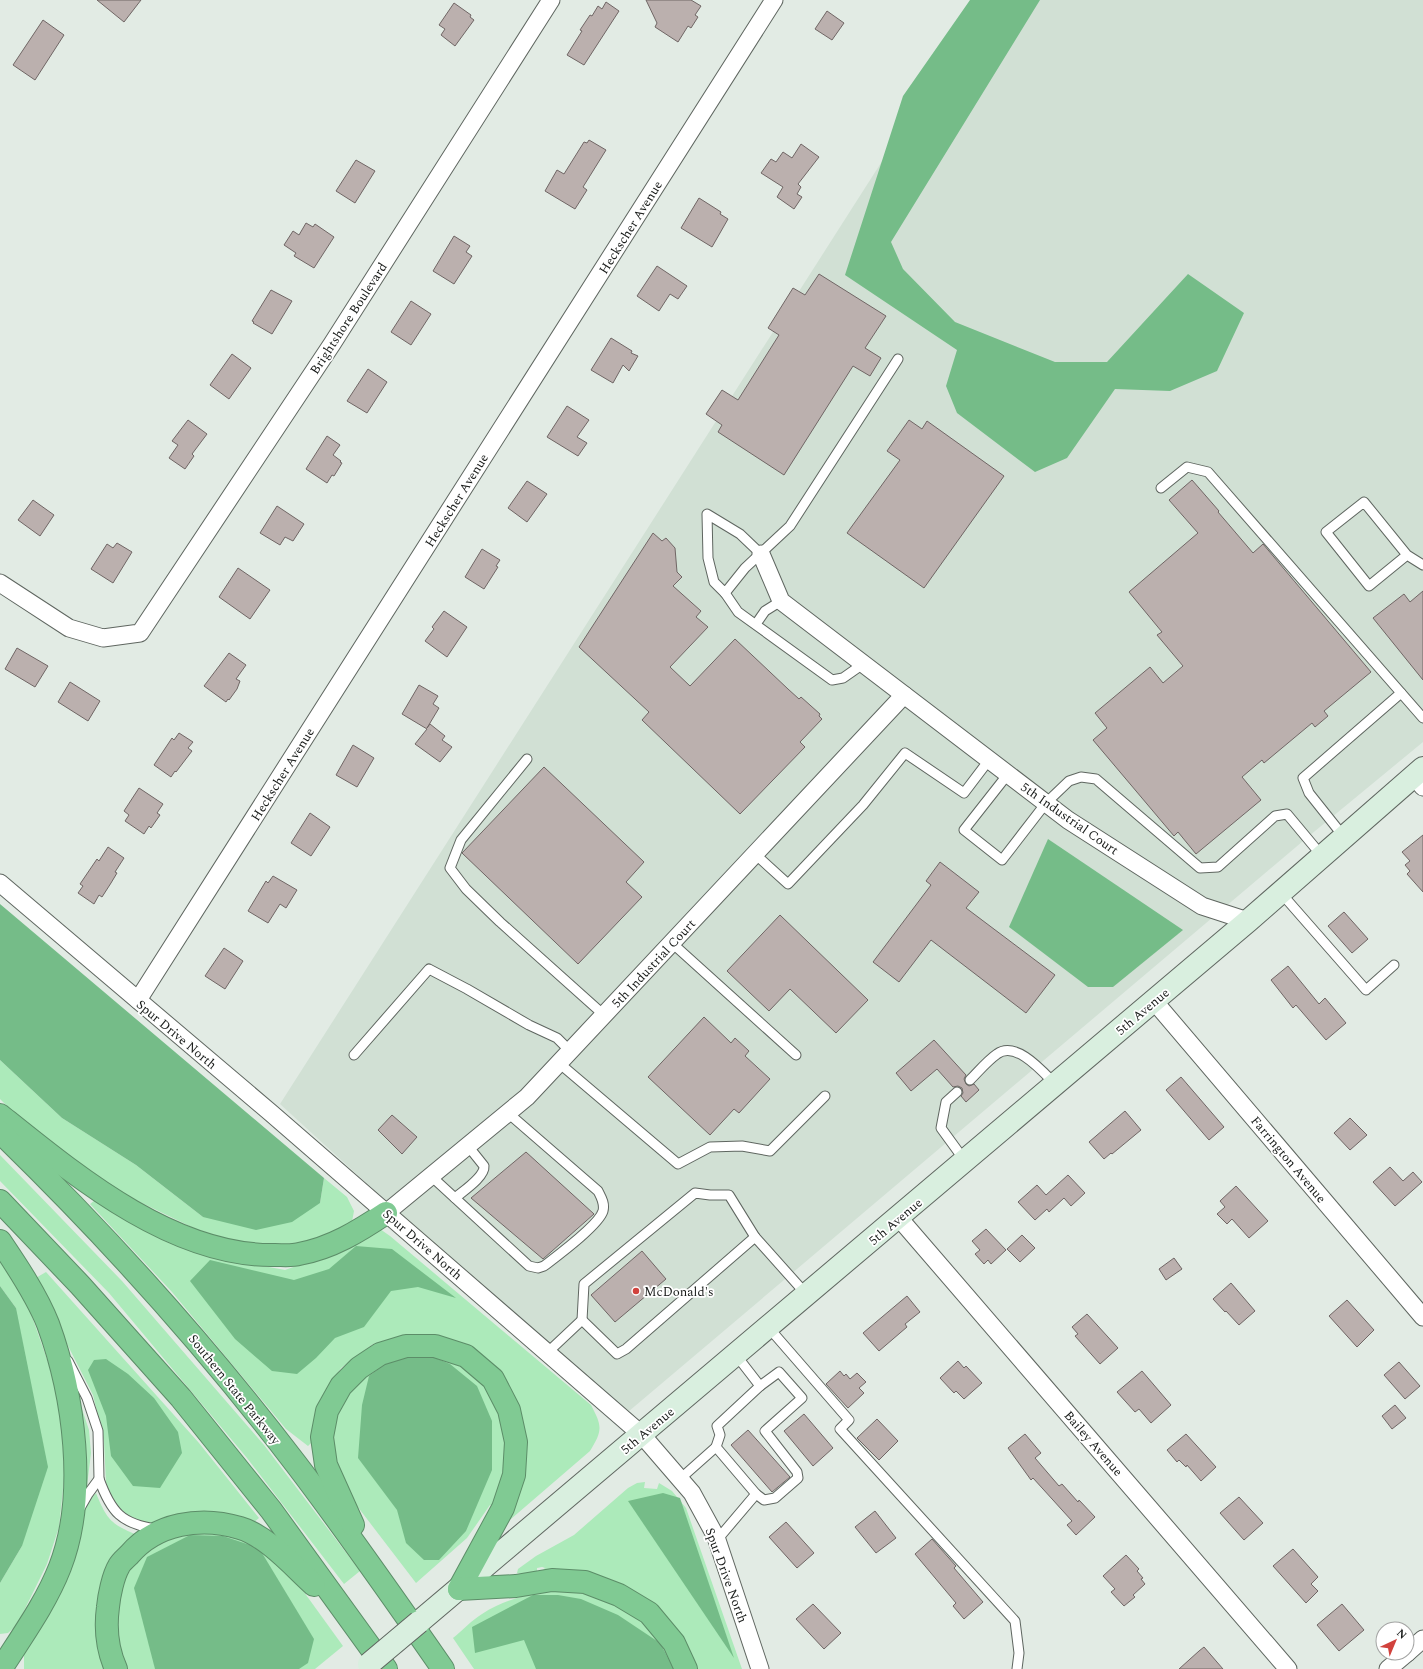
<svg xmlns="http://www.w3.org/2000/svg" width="1423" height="1669" font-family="Spectral,serif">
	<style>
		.built { fill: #d1e0d4 }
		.green { fill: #aceaba }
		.forest { fill: #75bc88 }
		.building { fill: #bbb0ae; stroke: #706665 }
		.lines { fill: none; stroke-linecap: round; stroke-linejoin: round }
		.service-casing { stroke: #5f6660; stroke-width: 11 }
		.minor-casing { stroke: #5f6660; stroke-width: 19 }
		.secondary-casing { stroke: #5f6660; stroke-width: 24 }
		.motorway-casing { stroke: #5c8d68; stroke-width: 24 }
		.service { stroke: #fff; stroke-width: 9 }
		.minor { stroke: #fff; stroke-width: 17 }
		.secondary { stroke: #d9efdf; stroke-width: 22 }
		.motorway { stroke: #80ca93; stroke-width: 22 }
		.secondary-bridge-casing { stroke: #5f6660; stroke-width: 24; stroke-linecap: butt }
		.secondary-bridge { stroke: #d9efdf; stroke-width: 22 }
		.poi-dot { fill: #d1423d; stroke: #fff; stroke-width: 1.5 }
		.labels { text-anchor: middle; stroke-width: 3.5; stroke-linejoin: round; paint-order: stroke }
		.street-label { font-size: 13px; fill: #181b19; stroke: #fff }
		.poi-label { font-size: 13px; fill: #181b19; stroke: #fff; text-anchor: start }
	</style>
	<rect width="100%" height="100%" fill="#e2ebe4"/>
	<polygon class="built" points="985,0 1423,0 1423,742 1309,836 622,1417 280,1104"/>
	<g class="green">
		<polygon points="0,1060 62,1118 136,1165 203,1217 320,1203 324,1178 347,1197 354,1211 351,1227 334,1238 278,1249 210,1236 115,1190 28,1127 0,1099"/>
		<polygon points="0,1155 122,1281 264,1445 360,1571 344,1584 247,1458 109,1293 0,1181"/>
		<path d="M99,1197L232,1260L285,1270L324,1256L380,1229L390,1236L591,1405C602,1426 603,1430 590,1451L511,1519L505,1516L520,1416L511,1390L487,1360L405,1338L373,1344L341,1368L319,1401L314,1440L308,1446L286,1429L172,1292L90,1204Z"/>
		<polygon points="0,1256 28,1305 56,1385 66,1461 59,1527 47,1564 17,1625 8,1633 0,1634 0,1583 22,1546 16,1308 0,1286"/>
		<polygon points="46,1272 199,1443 259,1518 252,1524 211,1512 178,1514 150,1524 135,1522 121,1513 110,1498 106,1483 104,1442 93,1395 34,1279"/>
		<polygon points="419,1351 459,1361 498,1397 508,1445 496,1507 490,1505 467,1538 416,1583 341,1485 330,1453 333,1416 349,1384 375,1361"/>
		<polygon points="76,1402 80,1403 89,1430 91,1453 87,1486 84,1487"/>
		<polygon points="645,1482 644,1488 657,1489 659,1483 672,1491 686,1508 742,1669 696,1669 671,1623 642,1596 612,1580 587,1571 543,1570 545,1568 542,1567 537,1568 537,1571 522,1574 517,1573 518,1569 536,1556 574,1535 628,1488 637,1483"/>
		<path d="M96,1493C107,1520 111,1524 137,1535L117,1555L98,1594L96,1639L107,1669H24V1653L60,1589L78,1546L82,1515L88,1502Z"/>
		<polygon points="218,1527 255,1541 283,1563 343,1646 315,1669 125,1669 113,1619 128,1567 170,1534"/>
		<path d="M576,1586L645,1619L678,1669H474L453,1638C463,1630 472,1620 482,1614C510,1595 544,1592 576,1586Z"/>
	</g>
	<g class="forest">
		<polygon points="970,0 1040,0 891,242 903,269 955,322 1055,362 1107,362 1188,274 1244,313 1217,371 1170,391 1115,389 1067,458 1035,472 957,413 946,386 957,350 845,275 903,96"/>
		<polygon points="1048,839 1183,930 1113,987 1088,987 1009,927"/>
		<polygon points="0,904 324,1178 320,1203 292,1222 256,1230 203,1217 136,1165 62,1118 0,1060"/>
		<polygon points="356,1246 392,1249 456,1298 418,1287 391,1291 364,1327 335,1338 316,1358 297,1374 272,1371 235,1339 190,1281 210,1260 294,1280 329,1269"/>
		<polygon points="0,1286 16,1308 48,1467 22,1546 0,1583"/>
		<polygon points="400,1353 426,1354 450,1364 477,1386 492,1421 492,1470 466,1531 439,1560 424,1560 406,1543 397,1510 358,1458 362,1405 369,1376"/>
		<polygon points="106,1359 128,1374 154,1398 178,1432 182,1453 160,1488 133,1486 111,1456 106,1416 88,1370 94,1360"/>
		<polygon points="663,1493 680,1498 734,1658 628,1501"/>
		<polygon points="190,1535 223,1536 259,1548 314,1639 308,1663 299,1669 155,1669 134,1588 147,1557"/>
		<polygon points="533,1595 558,1595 581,1599 618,1615 660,1643 674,1669 536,1669 524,1640 475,1653 472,1627"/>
	</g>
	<g class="building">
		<polygon points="97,0 141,0 124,22"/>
		<polygon points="646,0 691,0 701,6 695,15 698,17 691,28 688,26 678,42 655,27 657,23"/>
		<polygon points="606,2 619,11 584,65 567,55 582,31 580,30 590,15 592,16 598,6 602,9"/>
		<polygon points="454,3 471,15 470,17 474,20 455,46 441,35 445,29 439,25"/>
		<polygon points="827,11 844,23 832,40 815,29"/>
		<polygon points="43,20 64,35 35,80 13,65"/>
		<polygon points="589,140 606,150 583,187 587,190 575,209 545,191 557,170 564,174 584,142 587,143"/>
		<polygon points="801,144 819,157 798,184 801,187 797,194 802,197 794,209 777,197 783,187 761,173 771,159 776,162 783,152 792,158"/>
		<polygon points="356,160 375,171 355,203 336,191"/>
		<polygon points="699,198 721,212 720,214 728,219 712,247 681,228"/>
		<polygon points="306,223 313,227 315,224 334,237 314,268 294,256 296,253 284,245 293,231 299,235"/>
		<polygon points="454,236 470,246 466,252 472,256 454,284 433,271"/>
		<polygon points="657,266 687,286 678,299 670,294 659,311 637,296"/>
		<polygon points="819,274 886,316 865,348 881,358 870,376 853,366 784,475 718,432 722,425 706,414 722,390 738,400 779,335 768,328 793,288 805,295"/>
		<polygon points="271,290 292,301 272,334 253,323 254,322 252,321"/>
		<polygon points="411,301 431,314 411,345 391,332"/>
		<polygon points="611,338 632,351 631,353 638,356 629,371 623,365 613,383 591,370"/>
		<polygon points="232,354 251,368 229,399 210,385"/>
		<polygon points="368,369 387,382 367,413 347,401"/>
		<polygon points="567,406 589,420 577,437 587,443 578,456 547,437"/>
		<polygon points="188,420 207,434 192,454 194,456 185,469 169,458 178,445 172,441"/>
		<polygon points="909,420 922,429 927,421 1004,476 924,588 847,533 900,460 887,451"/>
		<polygon points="327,436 340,445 333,455 341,461 340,462 342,463 334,476 332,475 327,483 306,469"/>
		<polygon points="1192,480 1219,511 1218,512 1253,553 1263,544 1371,672 1324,711 1328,716 1315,727 1312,723 1264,763 1262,760 1242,777 1261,800 1196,854 1178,832 1174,836 1093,740 1107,728 1095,713 1150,667 1163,683 1183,666 1157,635 1162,632 1129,592 1198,533 1169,500"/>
		<polygon points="527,481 547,494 527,522 508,508"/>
		<polygon points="33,500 54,515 40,536 18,520"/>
		<polygon points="277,506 304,524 293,541 285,537 280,545 260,533"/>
		<polygon points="653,533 662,541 666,538 675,548 677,572 682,577 673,586 701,611 696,617 708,627 670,667 690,686 735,639 788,689 799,699 801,697 820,714 819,716 822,719 800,742 805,747 740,814 642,720 649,712 579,647"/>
		<polygon points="117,543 132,552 113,583 91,569 107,544 113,548"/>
		<polygon points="482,549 500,560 496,566 498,567 484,589 465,577"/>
		<polygon points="238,568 270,590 250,619 219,597"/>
		<polygon points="1423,591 1423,680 1373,618 1404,594 1410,602"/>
		<polygon points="444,611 467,627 447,657 425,641 434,629 432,627"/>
		<polygon points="17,648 48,666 35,687 5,669"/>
		<polygon points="229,653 246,665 236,679 240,681 237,689 229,700 228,699 226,702 204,686"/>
		<polygon points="70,682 100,701 88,721 58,702"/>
		<polygon points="419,685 438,696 433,704 439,708 427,728 430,724 445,736 442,740 452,747 440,762 415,744 427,729 402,714"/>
		<polygon points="179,733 193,742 188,748 192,751 176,772 175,771 171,777 154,765 172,738 174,740"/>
		<polygon points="353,745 374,758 357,787 336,775"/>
		<polygon points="544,767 644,862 626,882 642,897 578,964 462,853"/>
		<polygon points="139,788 163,804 157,813 160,815 151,828 149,826 144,834 125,821 129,815 124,811"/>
		<polygon points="310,813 330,827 311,856 291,843"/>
		<polygon points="1423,835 1423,892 1407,874 1410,871 1405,865 1410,861 1402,852"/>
		<polygon points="108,847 124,858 115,872 117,873 111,883 102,897 99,895 94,904 78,893 83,886 80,884 97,859 99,861"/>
		<polygon points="940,862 979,892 966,908 1055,975 1026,1013 931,940 899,982 873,962 931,885 926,881"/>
		<polygon points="273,876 297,890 286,908 280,904 268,923 248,911 266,881 268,883"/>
		<polygon points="1344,912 1368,939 1352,953 1328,926"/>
		<polygon points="780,915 868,1000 836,1033 790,989 769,1011 727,971"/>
		<polygon points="224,948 243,961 225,989 205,976"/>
		<polygon points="1288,966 1319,1004 1325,998 1346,1023 1326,1040 1296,1005 1293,1008 1271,980"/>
		<polygon points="704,1017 731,1043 735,1038 749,1051 745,1056 770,1079 739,1113 734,1109 710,1135 648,1077"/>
		<polygon points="934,1040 966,1075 964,1079 966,1084 969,1086 974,1084 979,1090 966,1102 961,1096 963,1093 962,1088 958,1086 953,1087 937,1069 911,1091 896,1073"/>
		<polygon points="1181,1077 1224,1127 1209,1140 1166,1090"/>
		<polygon points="1125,1111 1141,1130 1112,1154 1111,1153 1104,1159 1089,1142"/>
		<polygon points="392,1115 417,1137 402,1154 378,1130"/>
		<polygon points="1350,1118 1367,1135 1350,1150 1334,1133"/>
		<polygon points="526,1152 594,1214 543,1259 471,1198"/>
		<polygon points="1390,1167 1403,1181 1413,1172 1422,1182 1395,1206 1373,1182"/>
		<polygon points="1068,1175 1085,1193 1071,1206 1064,1198 1049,1212 1047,1209 1035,1220 1018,1202 1037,1185 1046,1195"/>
		<polygon points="1236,1186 1268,1221 1249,1238 1232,1219 1227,1224 1217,1214 1225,1207 1220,1201"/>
		<polygon points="986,1229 1006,1250 991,1264 988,1260 984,1264 975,1254 980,1250 972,1241"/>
		<polygon points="1022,1235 1035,1248 1020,1262 1007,1249"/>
		<polygon points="642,1251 666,1279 615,1322 591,1295"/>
		<polygon points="1174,1258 1182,1269 1166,1280 1159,1269"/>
		<polygon points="1231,1283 1255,1311 1239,1325 1226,1311 1225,1312 1213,1299"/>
		<polygon points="907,1296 920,1312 905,1324 907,1327 879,1351 863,1333"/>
		<polygon points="1347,1300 1374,1330 1357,1347 1329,1316"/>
		<polygon points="1087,1314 1118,1348 1100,1364 1075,1336 1078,1334 1072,1327"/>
		<polygon points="958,1361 964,1368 966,1366 982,1383 964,1399 956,1391 954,1393 940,1378"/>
		<polygon points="1399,1362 1420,1386 1405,1399 1384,1375"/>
		<polygon points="840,1371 844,1376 846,1374 850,1379 857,1373 866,1382 859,1388 864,1393 848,1408 826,1384"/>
		<polygon points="1142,1371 1171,1405 1151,1423 1139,1409 1135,1412 1117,1392"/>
		<polygon points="1395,1405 1406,1418 1392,1429 1382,1416"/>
		<polygon points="804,1414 833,1448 813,1466 784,1431"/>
		<polygon points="877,1419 898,1441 879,1460 857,1438"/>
		<polygon points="748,1430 790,1477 772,1492 731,1445"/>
		<polygon points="1025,1434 1041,1453 1035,1458 1059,1486 1062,1484 1078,1502 1079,1500 1095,1517 1076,1535 1067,1525 1072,1521 1033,1478 1031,1480 1008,1448"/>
		<polygon points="1186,1434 1216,1467 1201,1481 1187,1465 1186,1467 1179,1460 1177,1462 1167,1450"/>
		<polygon points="1239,1497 1263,1523 1244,1540 1220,1513"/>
		<polygon points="875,1511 896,1538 876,1553 855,1527"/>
		<polygon points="786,1522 814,1553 797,1568 769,1537"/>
		<polygon points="932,1539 956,1566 954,1568 983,1602 964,1619 953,1606 956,1603 915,1554"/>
		<polygon points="1293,1549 1318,1577 1311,1584 1318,1591 1306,1603 1273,1566"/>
		<polygon points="1126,1555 1139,1569 1137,1571 1143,1578 1141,1579 1145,1584 1133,1595 1135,1597 1124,1606 1111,1592 1115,1589 1103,1576"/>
		<polygon points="813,1604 841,1633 824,1649 796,1619"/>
		<polygon points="1342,1604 1364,1630 1339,1651 1317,1625"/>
		<polygon points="1204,1647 1223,1669 1179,1669 1199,1651"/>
	</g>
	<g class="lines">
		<defs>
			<g id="service">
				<polyline points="1161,488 1187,467 1208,472 1423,718"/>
				<polyline points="761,554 740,534 707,514 708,558 714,582 725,593 745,568 790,526 898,359"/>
				<polyline points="1407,555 1369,586 1326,532 1364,502 1407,555 1423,565"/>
				<polyline points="725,593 738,612 832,680 843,678 863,664"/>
				<polyline points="756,624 765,611 781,601"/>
				<polyline points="527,759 461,840 450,868 466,889 500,922 604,1015"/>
				<polyline points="1008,774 964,830 1002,860 1046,803 1069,781 1081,777 1096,779 1200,868 1218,867 1275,816 1287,814 1322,856"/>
				<polyline points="1344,837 1309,793 1303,778 1401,693"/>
				<polyline points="755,854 788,884 863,805 905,753 964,793 989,760"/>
				<polyline points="1281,893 1366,990 1394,965"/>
				<polyline points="672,943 796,1055"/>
				<polyline points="354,1055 429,969 467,989 529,1025 557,1038 570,1051"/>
				<polyline points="559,1063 678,1164 710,1147 742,1146 770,1151 825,1096"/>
				<path d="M970,1080C979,1071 987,1061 997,1054C1016,1040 1043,1072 1055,1084"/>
				<polyline points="957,1092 946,1102 941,1128 965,1161"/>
				<path d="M431,1176L529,1266L538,1268L544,1266C557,1256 599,1225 603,1211C605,1203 601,1197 598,1191L508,1113"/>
				<path d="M455,1198C463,1191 485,1177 484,1166L468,1146"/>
				<polyline points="582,1320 584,1284 695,1193 710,1195 729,1195 755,1237"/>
				<polyline points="769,1328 849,1420 840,1429 1015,1621 1019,1653 1017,1669"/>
				<polyline points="548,1352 582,1320 617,1354 626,1349 755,1237 806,1294"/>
				<polyline points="68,1361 87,1398 98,1431 99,1479 88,1494 80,1508"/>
				<polyline points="716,1447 756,1494 764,1500 775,1498 798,1478 797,1472 765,1431 802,1398 779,1372 760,1386"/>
				<path d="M99,1479C111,1512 121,1524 157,1529"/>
				<polyline points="680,1479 716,1447 720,1435 717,1426 760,1386 736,1355"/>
				<polyline points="717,1540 756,1494"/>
			</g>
			<g id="minor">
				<polyline points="761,554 781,601 1068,820 1202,906 1248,921"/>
				<polyline points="0,583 69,628 103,638 140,633 332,344 551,0"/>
				<polyline points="1414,776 1423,787"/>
				<polyline points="0,883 271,1113 642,1435 692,1493 716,1537 760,1669"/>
				<polyline points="138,1000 774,0"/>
				<polyline points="1154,1001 1423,1317"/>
				<polyline points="386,1213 527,1097 904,695"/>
				<polyline points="899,1218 1288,1669"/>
				<polyline points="1407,1653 1423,1639"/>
				<polyline points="1388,1669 1407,1653"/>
			</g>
			<polyline id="secondary" points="419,1622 1248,921 1423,768"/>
			<g id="motorway">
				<path d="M0,1115C76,1176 173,1257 275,1255C283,1255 292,1256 299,1254C332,1248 359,1231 386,1213"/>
				<path d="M0,1132C106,1235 206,1346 296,1464C347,1531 395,1600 443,1669"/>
				<polyline points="0,1201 80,1285 181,1398 271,1510 386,1669"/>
				<path d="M0,1241C17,1266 37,1296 48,1324C74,1395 88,1495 60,1567C46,1603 22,1636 1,1669"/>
				<polyline points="353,1525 326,1465 322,1437 327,1411 341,1386 359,1368 380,1354 406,1346 435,1346 466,1356 493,1379 509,1410 516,1442 514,1475 503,1508 459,1589"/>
				<polyline points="459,1589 516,1586 552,1580 585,1582 619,1595 649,1613 674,1643 686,1669"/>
				<path d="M116,1669C107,1649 105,1629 108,1607C109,1596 113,1576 119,1566C121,1562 126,1558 129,1555C156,1523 201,1516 240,1528C267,1536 293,1566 314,1585"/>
			</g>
		</defs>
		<use href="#service" class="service-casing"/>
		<use href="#minor" class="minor-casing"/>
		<use href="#secondary" class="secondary-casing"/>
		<use href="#motorway" class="motorway-casing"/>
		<use href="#service" class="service"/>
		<use href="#minor" class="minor"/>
		<use href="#secondary" class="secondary"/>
		<use href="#motorway" class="motorway"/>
		<defs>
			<polyline id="secondary-bridge" points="369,1664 419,1622"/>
		</defs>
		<use href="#secondary-bridge" class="secondary-bridge-casing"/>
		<use href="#secondary-bridge" class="secondary-bridge"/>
	</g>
	<circle class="poi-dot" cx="636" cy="1291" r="4"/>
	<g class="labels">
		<g class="street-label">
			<text transform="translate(630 227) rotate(-58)" y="5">Heckscher Avenue</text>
			<text transform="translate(348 318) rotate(-57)" y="5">Brightshore Boulevard</text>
			<text transform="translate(456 500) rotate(-58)" y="5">Heckscher Avenue</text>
			<text transform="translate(282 774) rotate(-58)" y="5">Heckscher Avenue</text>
			<text transform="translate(1070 818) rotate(35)" y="5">5th Industrial Court</text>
			<text transform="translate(653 963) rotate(-47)" y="5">5th Industrial Court</text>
			<text transform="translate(1142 1011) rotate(-40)" y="5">5th Avenue</text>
			<text transform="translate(177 1034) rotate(40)" y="5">Spur Drive North</text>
			<text transform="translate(1289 1159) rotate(50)" y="5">Farrington Avenue</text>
			<text transform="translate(895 1221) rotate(-40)" y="5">5th Avenue</text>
			<text transform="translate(423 1244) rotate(41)" y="5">Spur Drive North</text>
			<text transform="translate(235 1389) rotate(51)" y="5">Southern State Parkway</text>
			<text transform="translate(647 1430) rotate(-40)" y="5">5th Avenue</text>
			<text transform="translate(1094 1443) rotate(49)" y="5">Bailey Avenue</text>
			<text transform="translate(727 1575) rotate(70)" y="5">Spur Drive North</text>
		</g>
		<g class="poi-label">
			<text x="644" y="1296">McDonald's</text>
		</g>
	</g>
	<g transform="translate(1395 1641) rotate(44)"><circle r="19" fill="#ffffff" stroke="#a3a4a3"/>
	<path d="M0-3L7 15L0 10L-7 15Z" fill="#d1423d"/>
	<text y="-6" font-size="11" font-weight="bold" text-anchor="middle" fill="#181b19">N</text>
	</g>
</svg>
